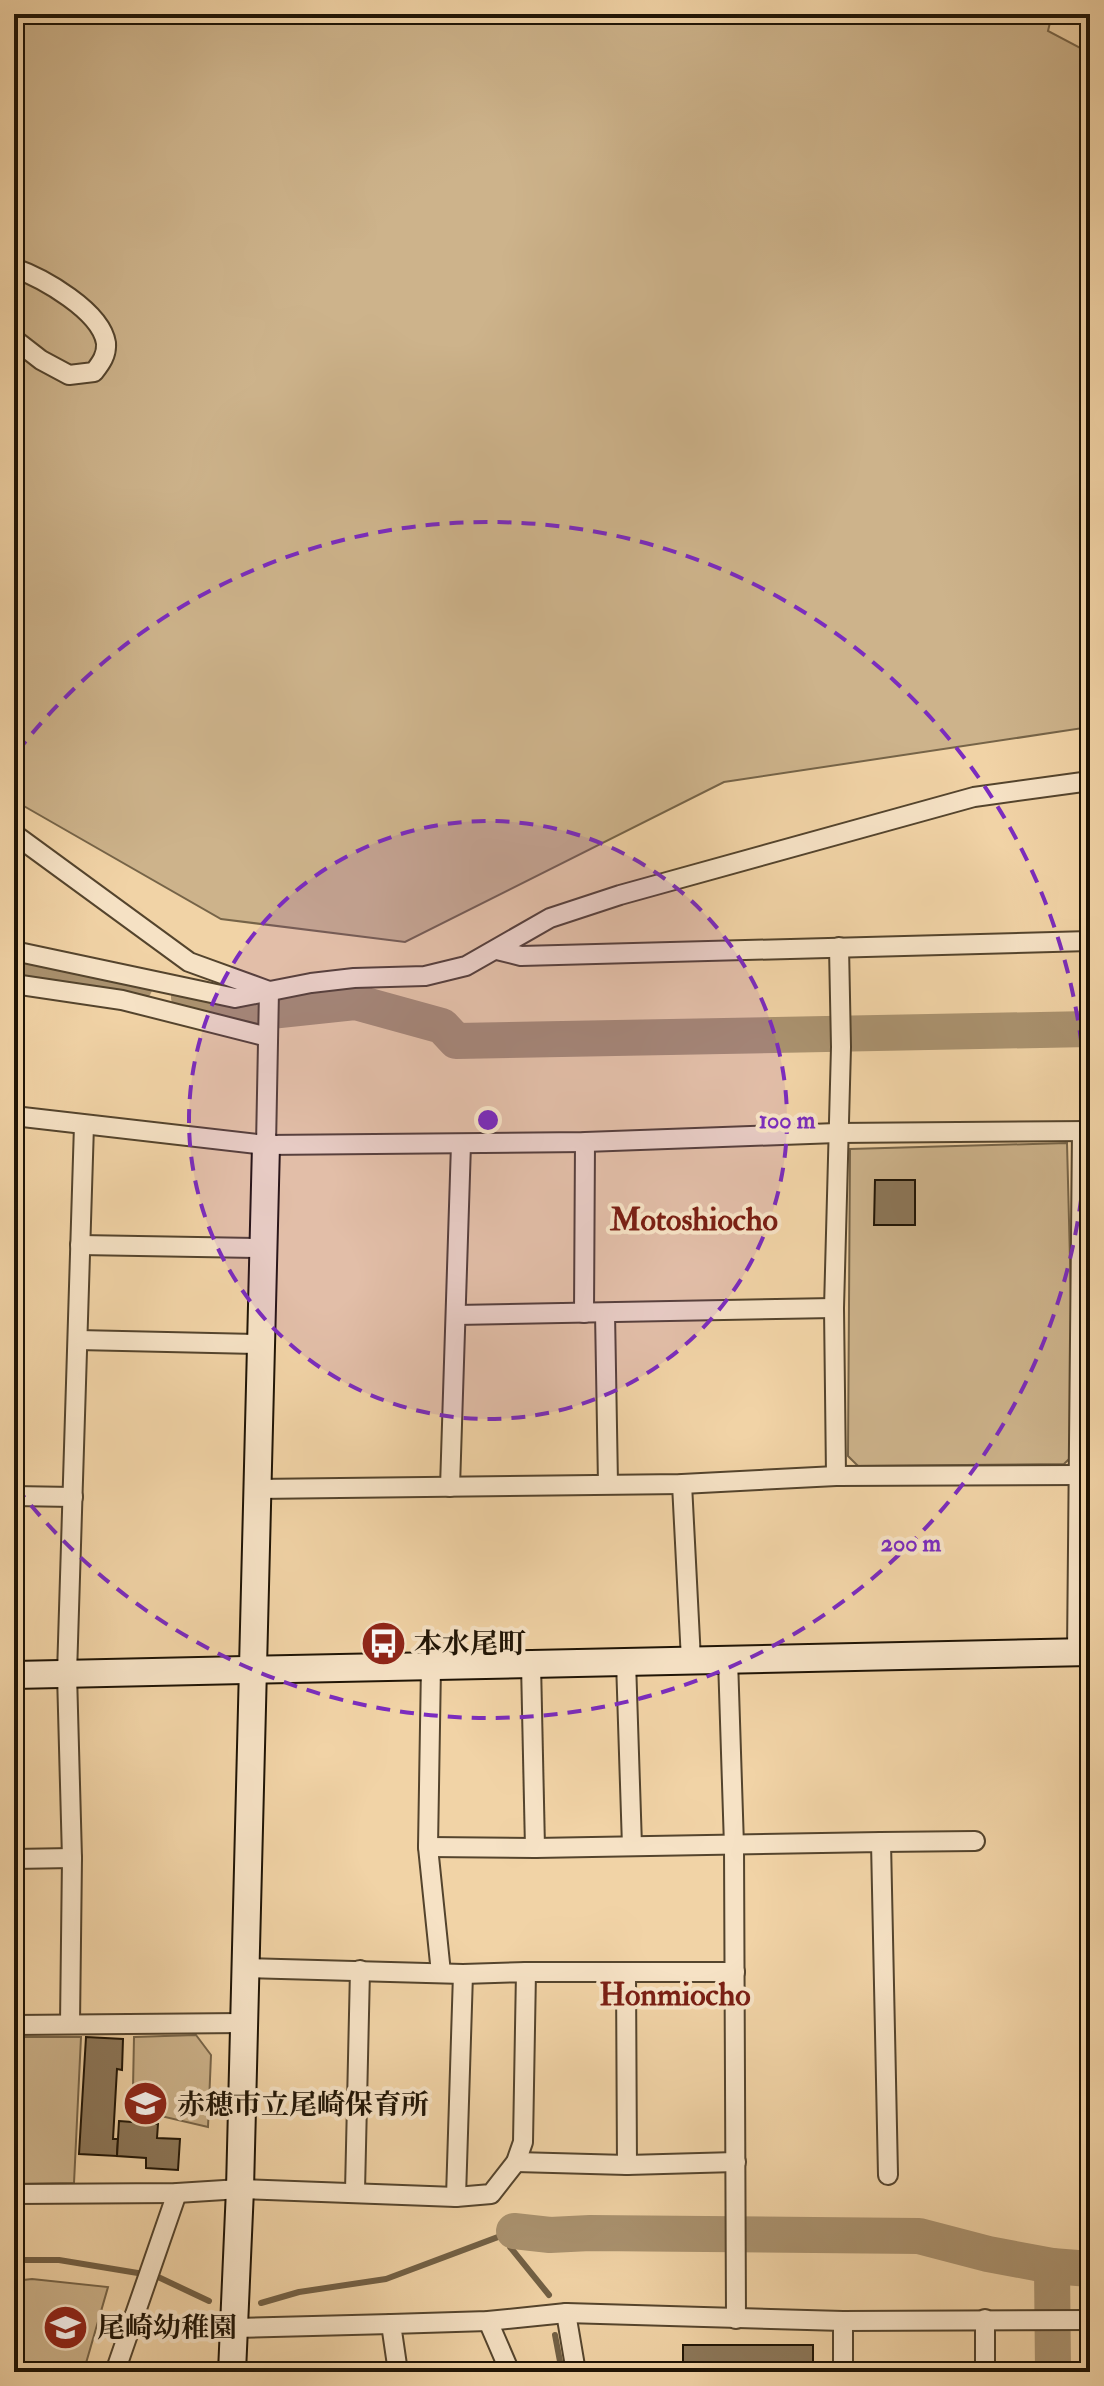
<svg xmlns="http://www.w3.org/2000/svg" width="1104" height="2386" font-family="'IM FELL Double Pica','Noto Serif JP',serif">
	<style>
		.green { fill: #cdb38b; stroke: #766448; stroke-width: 2 }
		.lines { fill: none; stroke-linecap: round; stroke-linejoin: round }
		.stream { stroke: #726045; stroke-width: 6 }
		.river { stroke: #aa926f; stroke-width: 36 }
		.building { fill: #8c7759; stroke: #1f1405; stroke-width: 2 }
		.street-casing { stroke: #54442d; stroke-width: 22 }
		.secondary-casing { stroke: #1f1405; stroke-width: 30 }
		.street { stroke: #f6e2c5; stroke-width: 18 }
		.secondary { stroke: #f6e2c5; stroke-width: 26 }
		.ring { fill: none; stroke: #7b2cbf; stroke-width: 4; stroke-dasharray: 14 10 }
		.labels { text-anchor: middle; stroke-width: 8; stroke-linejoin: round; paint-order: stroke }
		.poi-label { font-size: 28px; font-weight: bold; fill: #1f1405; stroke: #f6e2c5; text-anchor: start }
		.quarter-label { font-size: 32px; font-weight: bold; fill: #7a1f14; stroke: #f6e2c5 }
		.centre { fill: #7b2cbf; stroke: #f6e2c5; stroke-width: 4 }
		.ring-label { font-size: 24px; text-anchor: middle; font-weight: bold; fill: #7b2cbf; stroke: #f6e2c5; stroke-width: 8; stroke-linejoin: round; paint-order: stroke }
	</style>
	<rect width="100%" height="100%" fill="#f1d3a6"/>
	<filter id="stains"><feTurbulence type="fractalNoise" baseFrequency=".0025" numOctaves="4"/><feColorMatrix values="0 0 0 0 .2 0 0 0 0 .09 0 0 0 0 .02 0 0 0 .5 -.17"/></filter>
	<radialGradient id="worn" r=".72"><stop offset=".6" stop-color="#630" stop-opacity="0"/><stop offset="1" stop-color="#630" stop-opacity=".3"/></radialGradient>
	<g class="green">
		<polygon points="14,14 1052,14 1048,31 1090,53 1090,727 724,782 405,942 221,919 22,805 14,799"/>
		<polygon points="1067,1143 1075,1453 1064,1464 858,1466 848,1456 850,1149"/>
		<polygon points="196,2035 211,2055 208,2127 152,2114 149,2102 133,2088 134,2037"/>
		<polygon points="14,2037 81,2037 74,2183 14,2184"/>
		<polygon points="32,2279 108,2287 84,2370 67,2365 64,2372 14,2372 14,2281"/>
	</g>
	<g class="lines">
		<g class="stream">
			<polyline points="514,2231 510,2247 549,2295"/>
			<polyline points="14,2260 59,2260 156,2276 209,2301"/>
			<polyline points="261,2303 299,2292 386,2279 514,2231"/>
			<polyline points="555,2335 562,2372"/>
		</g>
		<g class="river">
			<polyline points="14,965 135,985"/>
			<polyline points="189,997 261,1012 355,1002 442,1026 456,1041 1090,1029"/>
			<polyline points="514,2231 550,2235 590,2233 919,2236 988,2254 1052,2266 1090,2269"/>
			<polyline points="1052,2266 1053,2372"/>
		</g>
	</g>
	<g class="building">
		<polygon points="875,1180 915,1180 915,1225 874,1225"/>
		<polygon points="86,2037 123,2039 122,2070 117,2069 113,2139 118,2139 117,2156 79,2154"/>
		<polygon points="119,2121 158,2124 157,2138 180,2139 178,2170 146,2168 146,2158 117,2156"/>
		<rect x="683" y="2345" width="130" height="27"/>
	</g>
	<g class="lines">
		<defs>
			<g id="street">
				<path d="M14,268C43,278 101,311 106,343C107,355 101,363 94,372L69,375L41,360L14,339"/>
				<polyline points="14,834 189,962 269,991"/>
				<polyline points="497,950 521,956 1090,941"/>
				<polyline points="14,951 235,998 311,983 354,978 425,976 466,966 550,918 620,895 974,797 1090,781"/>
				<polyline points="14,984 122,1000 268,1037"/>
				<polyline points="14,1116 266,1145 585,1142 837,1133 1090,1131"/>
				<polyline points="266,1145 269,991"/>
				<polyline points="80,1245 263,1248"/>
				<polyline points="584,1313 585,1142"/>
				<polyline points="605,1313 608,1484"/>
				<polyline points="456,1315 834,1308"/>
				<polyline points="78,1340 260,1344"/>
				<polyline points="836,1476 834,1308 841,1047 839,947"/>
				<polyline points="682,1484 691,1660"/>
				<polyline points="450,1487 461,1144"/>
				<polyline points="256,1489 682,1484 836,1476 1079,1475"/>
				<polyline points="14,1496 73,1497"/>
				<polyline points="1077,1652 1082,1131"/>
				<polyline points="728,1659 734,1846 736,2319"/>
				<polyline points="626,1661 632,1846"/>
				<polyline points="531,1664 535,1848"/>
				<polyline points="431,1666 428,1847 441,1973"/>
				<polyline points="881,1842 975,1841"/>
				<polyline points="428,1847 535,1848 881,1842 888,2175"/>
				<polyline points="14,1859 72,1858"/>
				<polyline points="526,1972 735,1972"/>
				<polyline points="626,1974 627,2165"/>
				<polyline points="70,2023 72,1858 67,1674 84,1125"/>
				<polyline points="14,2025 243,2023"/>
				<polyline points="516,2162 627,2165 736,2162"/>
				<polyline points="355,2191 360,1970"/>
				<polyline points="14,2194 177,2193 240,2189 456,2197 491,2194 516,2162 523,2142 526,1972 463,1974 244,1968"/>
				<polyline points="456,2197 463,1974"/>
				<polyline points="566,2313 576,2372"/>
				<polyline points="488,2321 510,2372"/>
				<polyline points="235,2328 391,2324"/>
				<polyline points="115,2372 177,2193"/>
				<polyline points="398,2372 391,2324 488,2321 566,2313 843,2321 1090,2320"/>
				<polyline points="843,2372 843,2321"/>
				<polyline points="985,2372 985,2319"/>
			</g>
			<g id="secondary">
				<polyline points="14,1675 1090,1652"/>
				<polyline points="232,2372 240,2189 266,1145"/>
			</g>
		</defs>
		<use href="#street" class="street-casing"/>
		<use href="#secondary" class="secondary-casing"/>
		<use href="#street" class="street"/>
		<use href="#secondary" class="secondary"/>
	</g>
	<circle cx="488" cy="1120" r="299" fill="#7b2cbf" fill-opacity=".12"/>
	<g class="ring">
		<circle cx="488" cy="1120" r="299"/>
		<path d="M17 752A598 598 0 1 1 17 1488"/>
	</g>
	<defs>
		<symbol id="bus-disc" viewBox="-11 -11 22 22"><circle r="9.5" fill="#8f2418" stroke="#f6e2c5"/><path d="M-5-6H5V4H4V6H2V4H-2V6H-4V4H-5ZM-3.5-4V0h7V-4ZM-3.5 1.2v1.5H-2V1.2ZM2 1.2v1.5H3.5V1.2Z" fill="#fff"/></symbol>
		<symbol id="school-disc" viewBox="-11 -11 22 22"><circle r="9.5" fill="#8f2418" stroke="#f6e2c5"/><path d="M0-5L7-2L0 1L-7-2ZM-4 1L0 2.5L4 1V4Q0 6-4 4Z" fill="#fff"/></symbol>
	</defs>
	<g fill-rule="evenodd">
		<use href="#bus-disc" x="358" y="1618" width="51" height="51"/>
		<use href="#school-disc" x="120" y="2078" width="51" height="51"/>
		<use href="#school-disc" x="40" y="2302" width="51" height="51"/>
	</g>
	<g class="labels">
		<g class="poi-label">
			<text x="414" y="1653">本水尾町</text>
			<text x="177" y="2114">赤穂市立尾崎保育所</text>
			<text x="97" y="2337">尾崎幼稚園</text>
		</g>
		<g class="quarter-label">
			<text x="694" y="1230">Motoshiocho</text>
			<text x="675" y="2005">Honmiocho</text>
		</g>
	</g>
	<circle cx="488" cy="1120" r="12" class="centre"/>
	<g class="ring-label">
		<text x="787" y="1128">100 m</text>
		<text x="911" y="1551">200 m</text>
	</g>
	<rect width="1104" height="2386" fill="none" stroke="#f1d3a6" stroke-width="48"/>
	<rect x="16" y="16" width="1072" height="2354" fill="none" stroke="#1f1405" stroke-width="4"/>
	<rect x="24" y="24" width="1056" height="2338" fill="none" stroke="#1f1405" stroke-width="2"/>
	<rect width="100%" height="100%" filter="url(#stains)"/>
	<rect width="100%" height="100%" fill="url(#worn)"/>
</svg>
